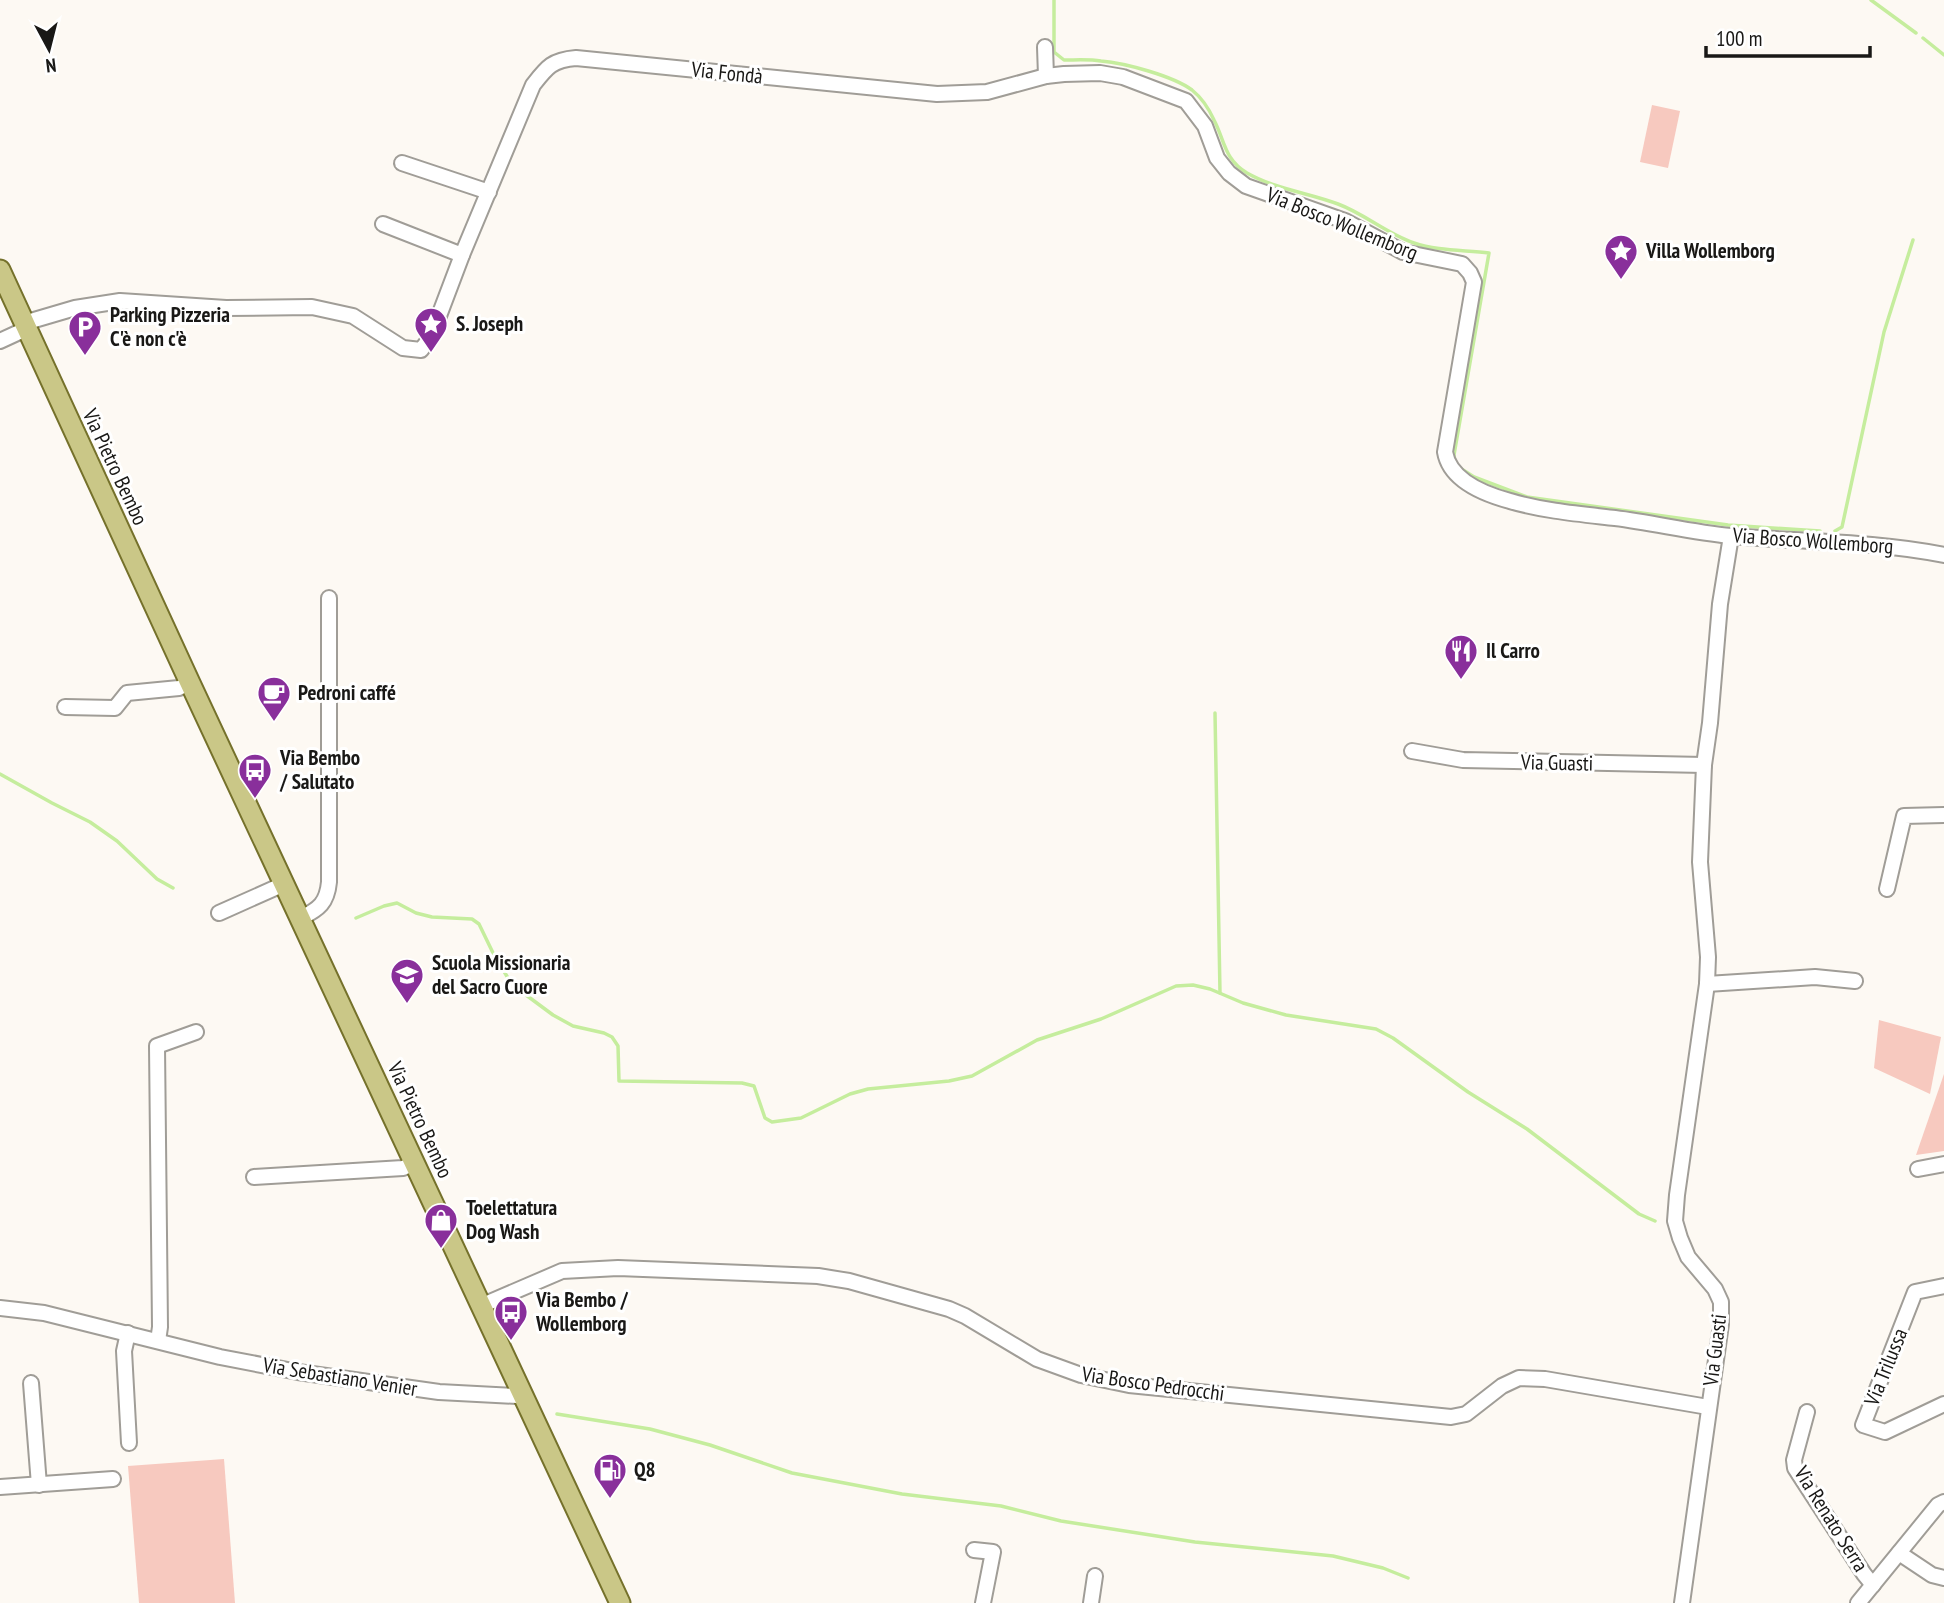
<svg xmlns="http://www.w3.org/2000/svg" width="1944" height="1603" font-family="'PT Sans Narrow',sans-serif">
	<style>
		.green { fill: #f7c9bf }
		.lines { fill: none; stroke-linecap: round; stroke-linejoin: round }
		.stream { stroke: #c5ed9d; stroke-width: 3.5 }
		.minor-casing { stroke: #a09d97; stroke-width: 18 }
		.major-casing { stroke: #75712b; stroke-width: 23 }
		.minor { stroke: #fff; stroke-width: 14 }
		.major { stroke: #cac787; stroke-width: 19 }
		.labels { text-anchor: middle; stroke-width: 6; stroke-linejoin: round; paint-order: stroke }
		.street-label { font-size: 21px; fill: #191816; stroke: #fff }
		.poi-label { font-size: 21px; font-weight: bold; fill: #191816; stroke: #fff; text-anchor: start }
	</style>
	<rect width="100%" height="100%" fill="#fdf9f3"/>
	<g class="green">
		<polygon points="1652,105 1680,111 1668,168 1640,162"/>
		<polygon points="1879,1020 1941,1037 1930,1094 1874,1068"/>
		<polygon points="1944,1074 1944,1151 1916,1155"/>
		<polygon points="224,1459 235,1603 139,1603 128,1466"/>
	</g>
	<g class="lines">
		<g class="stream">
			<path d="M1054,0V52L1064,60C1076,60 1089,59 1101,61C1125,63 1173,76 1192,90C1202,98 1209,109 1214,120C1225,141 1224,159 1247,173C1275,189 1309,193 1338,204C1365,214 1387,234 1414,243C1437,251 1465,250 1489,253L1454,455L1455,462"/>
			<polyline points="1871,0 1916,33"/>
			<polyline points="1923,38 1944,55"/>
			<polyline points="1460,468 1474,477 1527,497 1728,525 1820,531"/>
			<polyline points="1835,531 1842,527 1884,332 1913,240"/>
			<polyline points="1215,713 1220,993"/>
			<polyline points="0,774 52,803 90,822 117,841 157,879 173,888"/>
			<polyline points="356,918 384,906 397,903 416,913 432,917 472,919 479,924 494,955 508,978 526,995 553,1015 573,1026 604,1033 612,1037 618,1046 619,1081 742,1083 754,1086 765,1118 772,1122 801,1118 850,1094 868,1089 949,1081 972,1076 1037,1040 1101,1019 1176,986 1193,985 1210,989 1243,1003 1286,1015 1376,1029 1393,1038 1468,1092 1527,1129 1639,1214 1655,1221"/>
			<polyline points="557,1414 650,1429 710,1445 792,1473 902,1494 1001,1506 1061,1521 1195,1542 1333,1556 1383,1568 1408,1578"/>
		</g>
		<defs>
			<g id="minor">
				<polyline points="1045,47 1046,76"/>
				<polyline points="402,163 489,192"/>
				<polyline points="383,224 462,255"/>
				<path d="M24,323L75,308L120,301L226,308L312,307L353,316L403,348L421,350L431,337L462,255L533,85C547,67 552,60 576,58L937,94L987,92L1046,76L1064,74L1100,73L1123,77L1186,101L1205,126L1217,158L1229,173L1246,186L1345,221L1403,252L1462,264L1470,273L1474,282L1445,452C1450,481 1484,494 1510,501C1544,511 1580,514 1615,518C1654,523 1692,532 1731,536C1802,542 1874,541 1944,555"/>
				<polyline points="0,341 26,329"/>
				<polyline points="65,707 115,708 127,693 179,688 190,683"/>
				<polyline points="1412,751 1463,760 1704,765"/>
				<polyline points="1887,889 1904,816 1944,815"/>
				<polyline points="219,913 284,884"/>
				<path d="M301,918C319,909 327,903 329,882V598"/>
				<polyline points="1707,984 1815,977 1855,981"/>
				<polyline points="1918,1169 1944,1164"/>
				<polyline points="254,1177 403,1168 415,1163"/>
				<polyline points="1944,1286 1915,1292 1863,1425 1885,1432 1944,1404"/>
				<polyline points="483,1305 562,1271 618,1268 818,1276 849,1281 949,1309 965,1316 1037,1359 1081,1375 1129,1385 1451,1417 1466,1414 1502,1386 1519,1378 1545,1379 1708,1407"/>
				<polyline points="0,1308 44,1313 220,1357 298,1372 439,1392 517,1396 523,1394"/>
				<polyline points="128,1333 124,1351 129,1443"/>
				<polyline points="158,1341 160,1327 157,1046 196,1032"/>
				<polyline points="31,1383 39,1485"/>
				<polyline points="1807,1412 1794,1460 1795,1468 1864,1574 1873,1585"/>
				<polyline points="0,1487 113,1479"/>
				<polyline points="974,1550 993,1552 983,1603"/>
				<polyline points="1899,1553 1932,1575 1944,1578"/>
				<polyline points="1091,1603 1095,1576"/>
				<polyline points="1682,1603 1721,1324 1721,1302 1715,1289 1688,1257 1680,1238 1675,1221 1677,1195 1707,984 1708,957 1700,862 1704,765 1710,723 1720,604 1731,536"/>
				<polyline points="1858,1603 1938,1505 1944,1502"/>
			</g>
			<polyline id="major" points="0,270 190,683 620,1603"/>
		</defs>
		<use href="#minor" class="minor-casing"/>
		<use href="#major" class="major-casing"/>
		<use href="#minor" class="minor"/>
		<use href="#major" class="major"/>
	</g>
	<defs>
		<symbol id="sight-pin" viewBox="-11 -11 22 30"><path d="M0 17L-7.5 6A9.5 9.5 0 1 1 7.5 6Z" fill="#892f9b" stroke="#fff"/><path d="M0-6L1.8-2.2L6-1.7L2.9 1.2L3.7 5.4L0 3.3L-3.7 5.4L-2.9 1.2L-6-1.7L-1.8-2.2Z" fill="#fff"/></symbol>
		<symbol id="parking-pin" viewBox="-11 -11 22 30"><path d="M0 17L-7.5 6A9.5 9.5 0 1 1 7.5 6Z" fill="#892f9b" stroke="#fff"/><path d="M-3.5-5.5H1a3.5 3.5 0 0 1 0 7H-1V5.5H-3.5ZM-1-3.4V-.6H.8a1.4 1.4 0 0 0 0-2.8Z" fill="#fff"/></symbol>
		<symbol id="restaurant-pin" viewBox="-11 -11 22 30"><path d="M0 17L-7.5 6A9.5 9.5 0 1 1 7.5 6Z" fill="#892f9b" stroke="#fff"/><path d="M-5-6h1v4h1v-4h1v4h1v-4h1v5L-1.5 .5V6h-2V.5L-5-1ZM5-6V6H3V1.5H1.5Q1.5-4 5-6Z" fill="#fff"/></symbol>
		<symbol id="cafe-pin" viewBox="-11 -11 22 30"><path d="M0 17L-7.5 6A9.5 9.5 0 1 1 7.5 6Z" fill="#892f9b" stroke="#fff"/><path d="M-5.5-4.5H6V0H3Q3 3.5 0 3.5H-2.5Q-5.5 3.5-5.5 0ZM3-3.2v2h1.7v-2ZM-6 4.5H4V6H-6Z" fill="#fff"/></symbol>
		<symbol id="bus-pin" viewBox="-11 -11 22 30"><path d="M0 17L-7.5 6A9.5 9.5 0 1 1 7.5 6Z" fill="#892f9b" stroke="#fff"/><path d="M-5-6H5V4H4V6H2V4H-2V6H-4V4H-5ZM-3.5-4V0h7V-4ZM-3.5 1.2v1.5H-2V1.2ZM2 1.2v1.5H3.5V1.2Z" fill="#fff"/></symbol>
		<symbol id="school-pin" viewBox="-11 -11 22 30"><path d="M0 17L-7.5 6A9.5 9.5 0 1 1 7.5 6Z" fill="#892f9b" stroke="#fff"/><path d="M0-5L7-2L0 1L-7-2ZM-4 1L0 2.5L4 1V4Q0 6-4 4Z" fill="#fff"/></symbol>
		<symbol id="shop-pin" viewBox="-11 -11 22 30"><path d="M0 17L-7.5 6A9.5 9.5 0 1 1 7.5 6Z" fill="#892f9b" stroke="#fff"/><path d="M-5-2.5h2.3a2.7 3.5 0 0 1 5.4 0H5L5.5 6h-11ZM-1.5-2.5h3a1.5 2.3 0 0 0-3 0Z" fill="#fff"/></symbol>
		<symbol id="fuel-pin" viewBox="-11 -11 22 30"><path d="M0 17L-7.5 6A9.5 9.5 0 1 1 7.5 6Z" fill="#892f9b" stroke="#fff"/><path d="M-5.5-6h7V0h2V4h1.3V-2.5L3-4.5l.8-.8L6-3V5H2.5V1h-1V6h-7ZM-4.2-4.7v3.2H.2V-4.7Z" fill="#fff"/></symbol>
	</defs>
	<g fill-rule="evenodd">
		<use href="#sight-pin" x="1602" y="232" width="38" height="52"/>
		<use href="#sight-pin" x="412" y="305" width="38" height="52"/>
		<use href="#parking-pin" x="66" y="308" width="38" height="52"/>
		<use href="#restaurant-pin" x="1442" y="632" width="38" height="52"/>
		<use href="#cafe-pin" x="255" y="674" width="38" height="52"/>
		<use href="#bus-pin" x="236" y="751" width="38" height="52"/>
		<use href="#school-pin" x="388" y="956" width="38" height="52"/>
		<use href="#shop-pin" x="422" y="1201" width="38" height="52"/>
		<use href="#bus-pin" x="492" y="1293" width="38" height="52"/>
		<use href="#fuel-pin" x="591" y="1451" width="38" height="52"/>
	</g>
	<g class="labels">
		<g class="street-label">
			<text transform="translate(727 73) rotate(6)" y="7">Via Fondà</text>
			<text transform="translate(1342 224) rotate(22)" y="7">Via Bosco Wollemborg</text>
			<text transform="translate(115 467) rotate(65)" y="7">Via Pietro Bembo</text>
			<text transform="translate(1813 541) rotate(4)" y="7">Via Bosco Wollemborg</text>
			<text transform="translate(1557 763) rotate(1)" y="7">Via Guasti</text>
			<text transform="translate(420 1120) rotate(65)" y="7">Via Pietro Bembo</text>
			<text transform="translate(1715 1350) rotate(-83)" y="7">Via Guasti</text>
			<text transform="translate(1886 1367) rotate(-68)" y="7">Via Trilussa</text>
			<text transform="translate(340 1377) rotate(9)" y="7">Via Sebastiano Venier</text>
			<text transform="translate(1153 1384) rotate(8)" y="7">Via Bosco Pedrocchi</text>
			<text transform="translate(1831 1519) rotate(58)" y="7">Via Renato Serra</text>
		</g>
		<g class="poi-label">
			<text x="1646" y="258">Villa Wollemborg</text>
			<text x="110" y="322">Parking Pizzeria<tspan x="110" dy="24">C'è non c'è</tspan></text>
			<text x="456" y="331">S. Joseph</text>
			<text x="1486" y="658">Il Carro</text>
			<text x="298" y="700">Pedroni caffé</text>
			<text x="280" y="765">Via Bembo<tspan x="280" dy="24">/ Salutato</tspan></text>
			<text x="432" y="970">Scuola Missionaria<tspan x="432" dy="24">del Sacro Cuore</tspan></text>
			<text x="466" y="1215">Toelettatura<tspan x="466" dy="24">Dog Wash</tspan></text>
			<text x="536" y="1307">Via Bembo /<tspan x="536" dy="24">Wollemborg</tspan></text>
			<text x="634" y="1477">Q8</text>
		</g>
	</g>
	<g transform="translate(49 49) rotate(173)" stroke="#ffffff" stroke-width="5" paint-order="stroke">
	<path d="M0-5L12 26L0 18L-12 26Z" fill="#191816"/>
	<text y="-10" font-size="19" font-weight="bold" text-anchor="middle" fill="#191816">N</text>
	</g>
	<path d="M1706 46v10h164v-10" fill="none" stroke="#191816" stroke-width="3.5"/>
	<text x="1716" y="46" font-size="21" fill="#191816" stroke="#ffffff" stroke-width="5" paint-order="stroke">100 m</text>
</svg>
